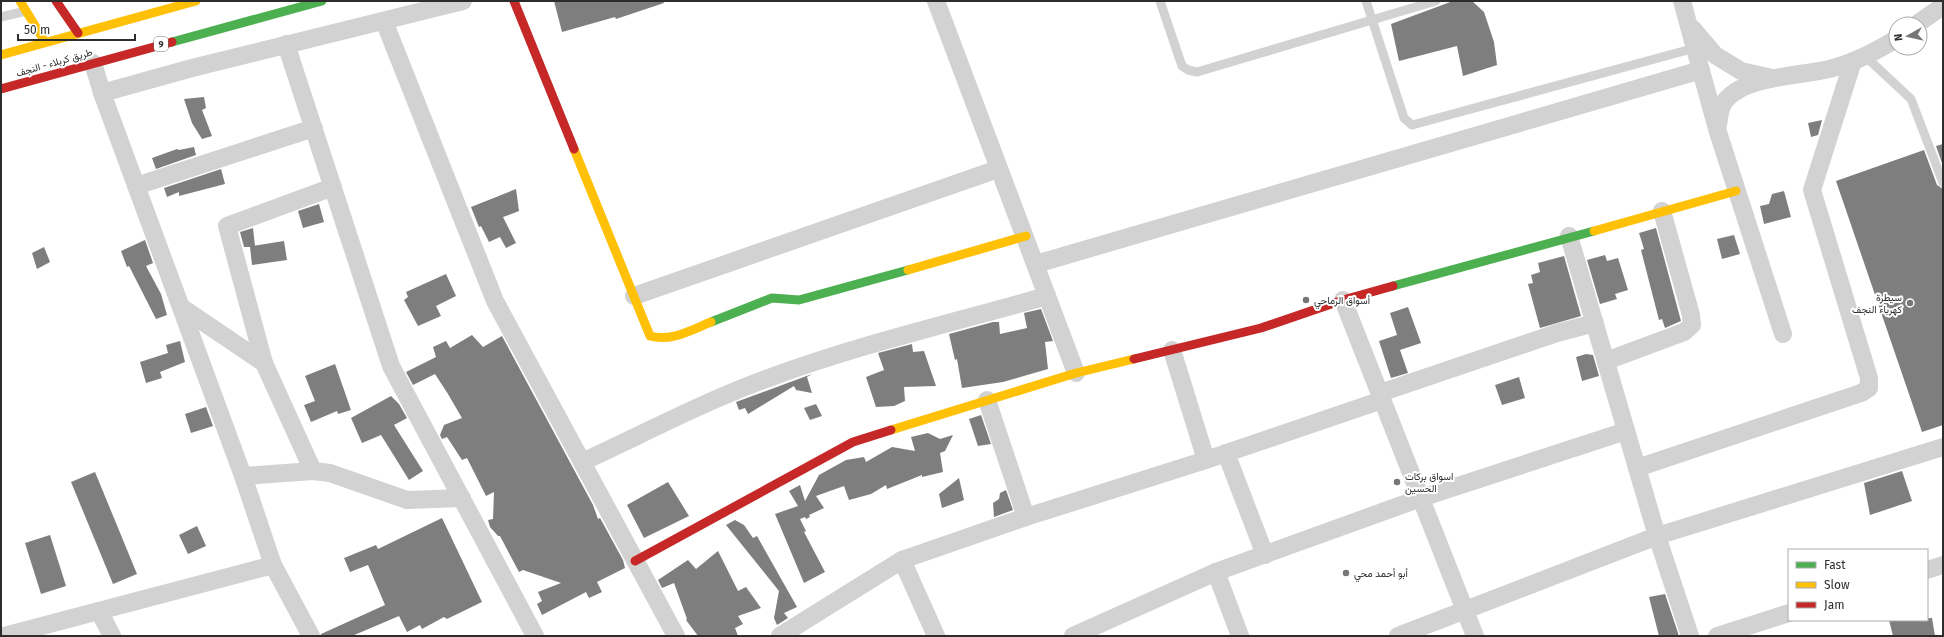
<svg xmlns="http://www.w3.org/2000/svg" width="1944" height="637" font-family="'Fira Sans',Vazirmatn,sans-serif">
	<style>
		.building { fill: #7e7e7e }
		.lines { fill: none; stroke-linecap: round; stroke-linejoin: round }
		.lane { stroke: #d2d2d2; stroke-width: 9 }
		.street { stroke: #d2d2d2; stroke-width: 18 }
		.fast { stroke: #4caf50; stroke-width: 9 }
		.slow { stroke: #ffc107; stroke-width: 9 }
		.jam { stroke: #c62828; stroke-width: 9 }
		.poi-dot { fill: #767676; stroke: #fff; stroke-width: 1.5 }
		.labels { text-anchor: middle; stroke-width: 4; stroke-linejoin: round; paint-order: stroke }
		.shield { fill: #fff; stroke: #6c6c6c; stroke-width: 1 }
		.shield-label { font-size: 9px; font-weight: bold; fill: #2d2d2d }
		.street-label { font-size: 10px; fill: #2d2d2d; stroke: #fff }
		.poi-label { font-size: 10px; fill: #2d2d2d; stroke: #fff; text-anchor: start }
	</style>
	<rect width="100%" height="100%" fill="#fff"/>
	<g class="building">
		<polygon points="554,1 663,1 664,3 616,19 615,17 562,32"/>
		<polygon points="1453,1 1472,1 1484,12 1494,42 1497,65 1463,76 1457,46 1399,61 1391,24"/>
		<polygon points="204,97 206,108 202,110 212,136 202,139 192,123 184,99"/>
		<polygon points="1822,120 1818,135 1811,137 1808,123"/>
		<polygon points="1943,144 1943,166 1936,146"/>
		<polygon points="194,147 196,155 156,169 152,158 177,149 179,150"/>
		<polygon points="1924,150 1937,185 1943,189 1943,425 1922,432 1836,181"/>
		<polygon points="221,169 225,184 179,196 179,192 167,197 164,188"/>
		<polygon points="516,189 519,211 503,217 516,243 506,248 500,237 489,242 481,226 479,227 471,207"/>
		<polygon points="1784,191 1791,217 1764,224 1760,206 1769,204 1772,194"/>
		<polygon points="319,204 324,222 303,228 298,211"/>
		<polygon points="253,228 255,246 253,246 284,241 287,260 252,265 250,247 244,247 240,232"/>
		<polygon points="1656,228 1681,321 1665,328 1662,319 1659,320 1641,250 1644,249 1639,233"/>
		<polygon points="1734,235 1740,254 1722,259 1717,239"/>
		<polygon points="145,240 153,263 146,266 161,294 167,315 156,319 129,266 127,267 121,251"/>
		<polygon points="44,247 50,262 37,269 32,253"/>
		<polygon points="1605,255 1607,261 1618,258 1628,290 1615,294 1617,299 1600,304 1587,260"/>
		<polygon points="1564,256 1581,316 1540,328 1528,284 1533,283 1531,275 1540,272 1538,263"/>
		<polygon points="446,274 456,296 436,306 441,316 418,326 404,300 408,297 406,292"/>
		<polygon points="1408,307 1421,343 1400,350 1408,373 1391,378 1379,341 1397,335 1390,313"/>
		<polygon points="1041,309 1053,341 1045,342 1048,369 1003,382 962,388 957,359 955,360 949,334 993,322 999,322 1000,334 1027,328 1024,313"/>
		<polygon points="472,335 483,347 502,336 593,505 598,519 600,518 623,560 625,568 597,582 602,592 589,598 586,592 542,615 537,604 542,601 538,592 561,583 523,570 519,572 500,536 498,536 490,527 488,520 493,519 494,492 486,496 467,458 462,460 447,437 442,439 440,435 444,425 462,418 448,394 435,374 413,385 406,372 436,357 433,347 446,341 450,348"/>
		<polygon points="180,341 185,362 160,372 162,378 146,383 140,362 168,353 166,345"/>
		<polygon points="912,344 913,352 924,351 936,386 904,387 905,401 894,406 876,407 866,377 884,370 878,353"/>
		<polygon points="1586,354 1593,355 1599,376 1582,381 1576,357"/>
		<polygon points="335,364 351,410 338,414 337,411 311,422 304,405 315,401 305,376"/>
		<polygon points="812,374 807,377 812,393 796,390 794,386 748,414 745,408 739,410 736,402"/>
		<polygon points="1519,377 1525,398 1502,405 1495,385"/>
		<polygon points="391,396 399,404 407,418 394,425 423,471 409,480 381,435 362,443 351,418"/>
		<polygon points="816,404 822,416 810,420 804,408"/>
		<polygon points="206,407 213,426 191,433 185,414"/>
		<polygon points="981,415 991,444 978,446 969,419"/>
		<polygon points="928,433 940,439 953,435 945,451 940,453 943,472 922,477 922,475 887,489 886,485 871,494 849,500 844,486 816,496 824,508 809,515 810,517 806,519 805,517 800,519 806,531 804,532 825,572 804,583 775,514 798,506 789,491 800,485 805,501 819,475 846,460 864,457 866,462 892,447 915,451 911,437"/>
		<polygon points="1902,471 1912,501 1870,515 1864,483"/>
		<polygon points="95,472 137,574 113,584 71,482"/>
		<polygon points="959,478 964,500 942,508 939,494"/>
		<polygon points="668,482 689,516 644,538 627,505"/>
		<polygon points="1006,490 1013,510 994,517 993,503 999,499 1000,493"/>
		<polygon points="442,518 482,602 447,619 444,617 422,629 420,625 407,632 399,616 352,636 321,636 321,634 385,605 368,565 350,572 344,558 376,545 378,549"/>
		<polygon points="735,520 744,525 753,538 757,536 797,607 784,613 788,618 777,625 774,618 779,591 726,525"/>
		<polygon points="197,526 206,546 188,554 179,535"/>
		<polygon points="50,535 66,586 41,594 25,543"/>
		<polygon points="718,551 738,591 746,587 761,608 738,616 743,624 735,628 738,636 698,636 686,620 687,619 674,583 662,588 658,580 688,560 696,569"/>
		<polygon points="1665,594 1679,636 1659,636 1649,597"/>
		<polygon points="1932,618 1935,636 1893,636 1889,620"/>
	</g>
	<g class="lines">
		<g class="lane">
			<polyline points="1160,1 1182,66 1188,70 1197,72 1436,1"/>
			<polyline points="1366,1 1404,118 1412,125 1695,48"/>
			<polyline points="1,17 26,11"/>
			<polyline points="1866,57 1911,99 1943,183"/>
		</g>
		<g class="street">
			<polyline points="936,1 1076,373"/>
			<polyline points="1682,1 1717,129 1783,334"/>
			<polyline points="384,21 495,301 676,636"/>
			<polyline points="1917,24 1943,6"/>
			<polyline points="1693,29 1715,55 1741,71 1772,78"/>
			<polyline points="286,44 391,366 535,636"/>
			<polyline points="93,63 102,93 243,476 273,565 311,636"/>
			<polyline points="102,93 192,68 463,1"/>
			<path d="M1718,125C1720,110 1721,101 1735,92C1756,77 1803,75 1829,69C1854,63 1875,52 1896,39"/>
			<polyline points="136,186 314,128"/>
			<polyline points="1569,236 1657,536 1690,636"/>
			<polyline points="1036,264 1701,70"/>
			<polyline points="634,296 998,169"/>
			<polyline points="1343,300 1475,636"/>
			<polyline points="181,307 264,363 313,471"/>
			<polyline points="1172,350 1206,460"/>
			<polyline points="1606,361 1684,332 1692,325 1691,315 1662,211"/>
			<polyline points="264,363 227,226 333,187"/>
			<polyline points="1380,393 1557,333 1595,323"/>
			<polyline points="987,400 1026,517"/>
			<polyline points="1226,453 1265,555"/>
			<path d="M582,462C643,434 703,402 766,379C857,345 955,322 1047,296"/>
			<polyline points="1637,468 1861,393 1869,388 1869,378 1812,190 1853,61"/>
			<polyline points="243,476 313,471 330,473 407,500 462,498"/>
			<polyline points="902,560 936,636"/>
			<polyline points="1927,570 1943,565"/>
			<polyline points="1216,572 1240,636"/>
			<polyline points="99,611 112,636"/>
			<polyline points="4,636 273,565"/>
			<polyline points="780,636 902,560 1026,517 1206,460 1382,400"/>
			<polyline points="1073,636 1216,572 1421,498 1626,431"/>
			<polyline points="1398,636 1657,536 1943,447"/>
			<polyline points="1717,636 1789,613"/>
		</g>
		<g class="fast">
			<polyline points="172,42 322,1"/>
			<polyline points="1393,286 1594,231"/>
			<polyline points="711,322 772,298 799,300 908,270"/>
		</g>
		<g class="slow">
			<polyline points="20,1 45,42"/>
			<polyline points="1,55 196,1"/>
			<path d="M574,149L650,336C671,342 691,330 711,322"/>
			<polyline points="1594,231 1736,191"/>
			<polyline points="908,270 1026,236"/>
			<polyline points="891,430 1076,373 1134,359"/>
		</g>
		<g class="jam">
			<polyline points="56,1 78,33"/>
			<polyline points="514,1 574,149"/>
			<polyline points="1,89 172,42"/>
			<polyline points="1134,359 1261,328 1343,300 1393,286"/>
			<polyline points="635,561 853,442 891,430"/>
		</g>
	</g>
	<g class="poi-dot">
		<circle cx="1306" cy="300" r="4"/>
		<circle cx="1910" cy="303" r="4"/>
		<circle cx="1397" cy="482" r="4"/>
		<circle cx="1346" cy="573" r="4"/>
	</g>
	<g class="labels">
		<rect class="shield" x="154" y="37" width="14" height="14" rx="3"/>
		<g class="shield-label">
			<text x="161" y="47">9</text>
		</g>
		<g class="street-label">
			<text transform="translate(54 62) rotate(-16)" y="4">طريق کربلاء - النجف</text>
		</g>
		<g class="poi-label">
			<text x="1902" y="301" text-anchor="end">سيطرة<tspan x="1902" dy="12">كهرباء النجف</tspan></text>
			<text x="1314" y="304">أسواق الرماحي</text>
			<text x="1405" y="480">اسواق بركات<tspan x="1405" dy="12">الحسين</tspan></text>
			<text x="1354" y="577">أبو أحمد محي</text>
		</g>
	</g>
	<rect width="1944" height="637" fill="none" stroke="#2d2d2d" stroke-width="4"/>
	<rect x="1788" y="549" width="140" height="72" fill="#ffffff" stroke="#ababab"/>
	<rect x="1796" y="562" width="20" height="6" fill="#4caf50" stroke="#ababab"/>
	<text x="1824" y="569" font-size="12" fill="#2d2d2d">Fast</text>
	<rect x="1796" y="582" width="20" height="6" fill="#ffc107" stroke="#ababab"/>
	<text x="1824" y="589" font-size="12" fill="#2d2d2d">Slow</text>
	<rect x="1796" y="602" width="20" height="6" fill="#c62828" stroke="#ababab"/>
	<text x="1824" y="609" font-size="12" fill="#2d2d2d">Jam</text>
	<g transform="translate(1908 36) rotate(262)"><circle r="19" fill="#ffffff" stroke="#ababab"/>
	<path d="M0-3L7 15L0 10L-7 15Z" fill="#767676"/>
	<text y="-6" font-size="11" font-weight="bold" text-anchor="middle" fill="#2d2d2d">N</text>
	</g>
	<path d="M18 34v6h117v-6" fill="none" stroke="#2d2d2d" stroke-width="2"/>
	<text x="24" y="34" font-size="12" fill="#2d2d2d" stroke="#ffffff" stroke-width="3" paint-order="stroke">50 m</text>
</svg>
